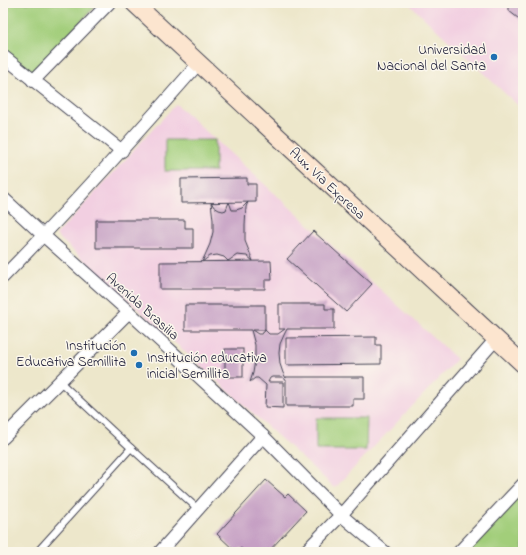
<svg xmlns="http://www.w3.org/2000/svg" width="526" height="555" font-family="'Indie Flower',sans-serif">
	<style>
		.built { fill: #f2cfe1 }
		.green { fill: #a2ce7a; stroke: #62785a }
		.building { fill: #c6a0c4; fill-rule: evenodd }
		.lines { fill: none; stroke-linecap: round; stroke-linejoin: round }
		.service-casing { stroke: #404051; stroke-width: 8 }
		.minor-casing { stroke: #404051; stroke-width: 14 }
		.secondary-casing { stroke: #404051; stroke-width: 19 }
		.path { stroke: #404051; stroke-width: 2.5; stroke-dasharray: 1 3; stroke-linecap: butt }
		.service { stroke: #fff; stroke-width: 6 }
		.minor { stroke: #fff; stroke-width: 12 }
		.secondary { stroke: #fce5cf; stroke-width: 17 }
		.poi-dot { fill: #1f6fb2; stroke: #fbf7ec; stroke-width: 1.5 }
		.labels { text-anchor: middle; stroke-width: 3; stroke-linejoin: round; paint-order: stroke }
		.poi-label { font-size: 14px; fill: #22223b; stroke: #fbf7ec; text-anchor: end }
		.street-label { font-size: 14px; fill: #22223b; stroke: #fbf7ec }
	</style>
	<rect width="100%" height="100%" fill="#fbf7ec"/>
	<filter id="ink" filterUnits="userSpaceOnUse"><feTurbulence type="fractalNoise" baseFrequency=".025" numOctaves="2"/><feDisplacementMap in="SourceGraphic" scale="8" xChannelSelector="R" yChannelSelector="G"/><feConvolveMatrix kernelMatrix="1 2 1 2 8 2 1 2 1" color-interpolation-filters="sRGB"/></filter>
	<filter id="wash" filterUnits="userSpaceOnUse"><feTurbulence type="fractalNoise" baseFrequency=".012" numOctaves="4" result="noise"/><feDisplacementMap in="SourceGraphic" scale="16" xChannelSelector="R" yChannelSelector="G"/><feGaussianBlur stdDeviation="0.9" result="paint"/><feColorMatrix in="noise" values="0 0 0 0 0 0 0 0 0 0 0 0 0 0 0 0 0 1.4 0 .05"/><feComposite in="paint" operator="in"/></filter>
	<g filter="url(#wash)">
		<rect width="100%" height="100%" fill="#ede7cb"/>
		<g class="built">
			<polygon points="408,3 523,3 523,110"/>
			<polygon points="176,104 457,359 335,488 56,235"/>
		</g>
		<g class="green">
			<polygon points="3,3 98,3 31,76 3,51"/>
			<rect x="165" y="140" width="50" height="31"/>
			<polygon points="316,418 367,418 366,450 316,450"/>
			<polygon points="523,488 523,552 461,552"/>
		</g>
		<g id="blocks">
			<g class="building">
				<polygon points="509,3 523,3 523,22 509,11"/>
				<polygon points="247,178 247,184 256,184 256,202 181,203 181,179"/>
				<polygon points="211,202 214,207 219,210 223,211 226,210 229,202 232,210 236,210 242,208 248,202 246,207 245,225 245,241 253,261 247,256 237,255 228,261 224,257 217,255 210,256 202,262 210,244 213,232 213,220"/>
				<polygon points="96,220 185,220 185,228 193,228 193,248 96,248"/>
				<polygon points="313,231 372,284 346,312 287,259"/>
				<polygon points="271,261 272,280 265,280 265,289 160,289 160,262"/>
				<path d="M279,304H325V309H334V329H287L284,335L280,344L279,353L280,364L283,373L286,378V377H364V399H353V406H286V380L282,377H272L270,378L268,382H283V408L265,407L266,385L258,378H255L250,382L253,373L255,360V345L251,330H185V305H265V330L269,334H278L285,329H279ZM252,330H265L264,332L261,334H258Z"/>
				<polygon points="376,337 376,345 381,345 381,364 286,365 286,338"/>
				<rect x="225" y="349" width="18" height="28"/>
				<polygon points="266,480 285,497 288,494 306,511 268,552 245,552 241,548 236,552 217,534"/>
			</g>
		</g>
	</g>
	<g filter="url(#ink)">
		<use href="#blocks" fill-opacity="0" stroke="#404051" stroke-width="1"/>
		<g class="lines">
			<defs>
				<g id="service">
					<polyline points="59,381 131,448 198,509"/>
					<polyline points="37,552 131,448"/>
				</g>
				<g id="minor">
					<polyline points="3,56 122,151"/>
					<polyline points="33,81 109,3"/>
					<polyline points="3,198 44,236 129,312 263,436 341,515 385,552"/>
					<path d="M3,277C71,208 135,136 199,63"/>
					<polyline points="3,438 129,312"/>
					<polyline points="160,552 263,436"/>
					<polyline points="305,552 341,515 496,339"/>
					<polyline points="459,552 523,484"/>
				</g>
				<polyline id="secondary" points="134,3 523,364"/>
			</defs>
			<use href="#service" class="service-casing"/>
			<use href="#minor" class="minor-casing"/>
			<use href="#secondary" class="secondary-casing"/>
			<polyline class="path" points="3,9 10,3"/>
			<use href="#service" class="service"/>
			<use href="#minor" class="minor"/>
			<use href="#secondary" class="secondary"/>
		</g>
	</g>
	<g class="poi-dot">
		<circle cx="494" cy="57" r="4"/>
		<circle cx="134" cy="353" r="4"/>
		<circle cx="139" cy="365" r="4"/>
	</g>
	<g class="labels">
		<g class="poi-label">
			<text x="486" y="54">Universidad<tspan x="486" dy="16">Nacional del Santa</tspan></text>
			<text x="126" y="350">Institución<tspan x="126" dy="16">Educativa Semillita</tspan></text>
			<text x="147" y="362" text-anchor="start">Institución educativa<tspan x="147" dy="16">inicial Semillita</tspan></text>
		</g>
		<g class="street-label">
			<text transform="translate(328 183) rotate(43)" y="5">Aux. Vía Expresa</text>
			<text transform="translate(143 306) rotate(42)" y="5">Avenida Brasilia</text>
		</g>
	</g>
	<rect width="526" height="555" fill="none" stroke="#fbf7ec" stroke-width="16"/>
</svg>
